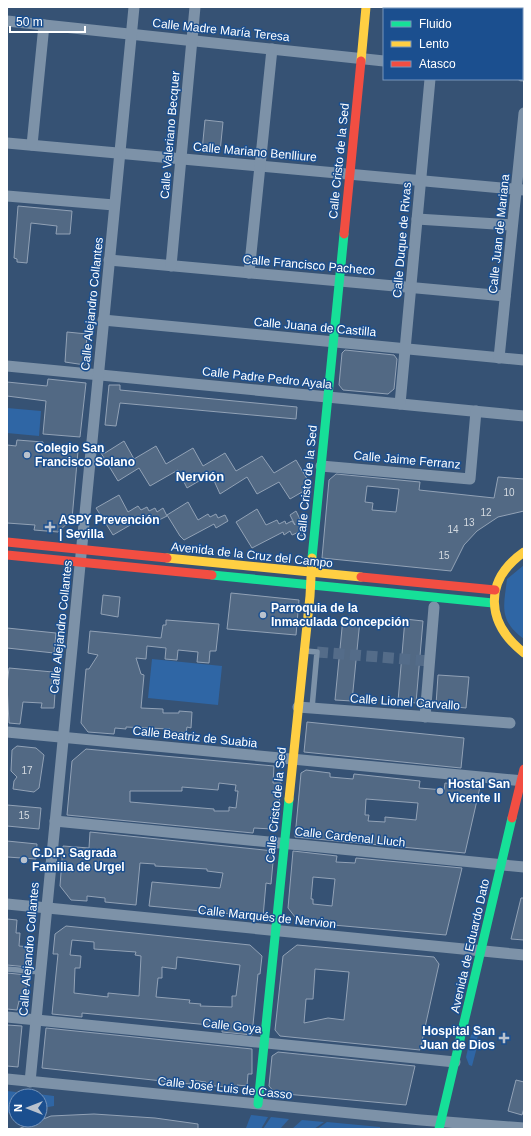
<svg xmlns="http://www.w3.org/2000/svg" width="531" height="1136" font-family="Helvetica,sans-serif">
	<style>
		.green { fill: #2f66a5 }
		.building { fill: #526984; stroke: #92a2b6; fill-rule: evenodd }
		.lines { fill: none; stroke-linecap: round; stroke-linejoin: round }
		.street-tunnel { stroke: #546c89; stroke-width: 11; stroke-dasharray: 11 5.5; stroke-linecap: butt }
		.lane { stroke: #7d92a8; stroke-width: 5.5 }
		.street { stroke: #7d92a8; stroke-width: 11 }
		.fast { stroke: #16e098; stroke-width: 9 }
		.slow { stroke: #ffcf43; stroke-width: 9 }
		.jam { stroke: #f24e42; stroke-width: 9 }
		.poi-dot { fill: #b9c2ce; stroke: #1b4f8f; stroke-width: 1.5 }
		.labels { text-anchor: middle; stroke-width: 3; stroke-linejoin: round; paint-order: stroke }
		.number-label { font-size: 10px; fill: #d4dae0 }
		.street-label { font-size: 12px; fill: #fff; stroke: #1b4f8f }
		.poi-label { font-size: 12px; font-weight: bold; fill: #fff; stroke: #1b4f8f; text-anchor: start }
		.neighbourhood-label { font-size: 13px; font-weight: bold; fill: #fff; stroke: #1b4f8f }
	</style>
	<rect width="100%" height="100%" fill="#365274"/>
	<g class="green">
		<polygon points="7,408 41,411 39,436 7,433"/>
		<path d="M524,565V639C498,620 504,606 507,579Z"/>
		<polygon points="152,659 222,666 218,705 148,698"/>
		<polygon points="474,1033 479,1034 474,1046 477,1047 472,1066 469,1065 466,1057 471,1035"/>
		<polygon points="7,1091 16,1092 18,1096 16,1096 16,1120 18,1120 16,1121 7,1111"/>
		<polygon points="38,1094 54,1096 54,1106 42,1108 40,1096"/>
		<polygon points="251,1115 268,1117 261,1129 248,1129 246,1128"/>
		<polygon points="271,1117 289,1119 280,1129 263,1129"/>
		<polygon points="302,1120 324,1122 314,1129 292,1129"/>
		<polygon points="327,1122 380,1127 380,1128 317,1129"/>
	</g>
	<g class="building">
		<polygon points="205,120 223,122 220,152 202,151"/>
		<polygon points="18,206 72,211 70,234 56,234 57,226 31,223 27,263 17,262 17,259 14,258"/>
		<polygon points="67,332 87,334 85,365 65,362"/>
		<polygon points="345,350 394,355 397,359 394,389 388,394 343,390 339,385 342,353"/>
		<polygon points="48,379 86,383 80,437 43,434 46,401 7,396 7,382 47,386"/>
		<polygon points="109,385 120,385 120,390 297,407 296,419 120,403 116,426 105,425"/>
		<polygon points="17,440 43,442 42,449 78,451 72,519 58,532 34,530 35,525 7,523 7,445 16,446"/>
		<polygon points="124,441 134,459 156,446 166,464 193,448 203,466 225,453 236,471 262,456 274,473 296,460 310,484 309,488 290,499 279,482 257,494 247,477 220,494 211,474 187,488 178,470 150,486 139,468 118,481 101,453 105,453"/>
		<path d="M336,474L420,482L419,490L494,498L498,477L524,479V511L498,517L477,531L464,545L451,571L322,558L329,480ZM367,486L399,489L396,512L372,510L373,503L365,502Z"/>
		<polygon points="119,495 128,512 138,506 141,510 147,507 149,511 155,508 157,512 163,508 167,516 155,522 152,518 147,521 144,517 113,535 96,508"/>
		<polygon points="188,502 198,520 208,514 210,517 216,514 218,518 225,515 228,521 216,528 214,524 184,540 180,536 167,515"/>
		<polygon points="257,509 266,525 277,520 279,524 285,521 286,524 292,521 295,525 290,515 296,511 305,529 305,534 301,536 299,532 292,535 290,531 284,535 283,532 252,548 236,522"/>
		<polygon points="231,593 299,600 296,635 227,629"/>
		<polygon points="103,595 120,597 118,617 101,614"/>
		<polygon points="343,618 360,620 352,701 335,700"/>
		<polygon points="405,619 423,621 416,703 398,701"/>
		<polygon points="166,620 219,624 216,651 210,651 209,663 197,662 198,652 178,650 177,660 165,659 166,648 147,646 146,659 136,658 141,674 144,675 141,708 163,709 163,713 179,713 179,711 192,712 191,728 187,727 186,733 181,732 178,735 170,734 170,729 126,727 126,729 115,728 114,734 88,732 81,723 86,669 89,669 98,655 88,653 90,631 161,638 163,625 166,625"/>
		<polygon points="7,628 56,633 54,653 7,648"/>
		<polygon points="9,668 53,672 51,693 55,693 54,708 41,708 42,703 23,702 20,724 9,723 7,685"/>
		<polygon points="438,675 469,677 466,708 436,705"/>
		<polygon points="307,722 464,738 461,768 304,752"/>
		<polygon points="17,746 36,748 44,755 39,788 34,792 13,789 14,781 17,777 11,771 12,750"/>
		<path d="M86,749L274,766L273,783H281L279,804L274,803L272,829L254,828L253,833L67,815L72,761ZM219,783L236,785L235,791H238L236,808L229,807V811H214V809L130,802V791H182V787L218,790Z"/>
		<path d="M306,770L330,773V777L353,779L354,774L420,781L419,788L444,790L445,783L480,787L465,853L295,837L301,773ZM366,799L418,803L416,820L385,817V822L368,821L369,815H365Z"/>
		<polygon points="7,805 41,808 39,829 7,826"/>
		<polygon points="90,832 274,851 271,884 266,883 263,917 149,906 152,882 220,888 223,873 207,871 207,869 155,866 155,864 140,863 136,905 105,902 105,898 87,896 87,901 71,900 60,886 63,846 89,848"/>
		<polygon points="7,841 37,844 36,859 7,857"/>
		<path d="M293,851L337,856L336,862L355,863L356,858L462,868L446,935L299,922L288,908ZM313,877L335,879L332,906L313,904V899H311Z"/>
		<polygon points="521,898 524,898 524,940 511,939"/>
		<polygon points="7,919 17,920 16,933 20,933 19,946 30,947 28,967 7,965"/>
		<path d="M66,926L250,945L262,956L260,974H258L252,1035L222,1032V1026L199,1024L82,1013V1017L52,1014L58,954H53L55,934ZM72,940L94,942V949L136,952L135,955L141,956L139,996L108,993V997L74,993L75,968H80L81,956L70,955ZM177,957L240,965L236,996H232V1007L200,1006L201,1004L189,1003L190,1000L156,997L158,978H162V967L176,969Z"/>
		<path d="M297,945L434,957L439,964L420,1050L280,1036L275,1030L283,956ZM315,969L349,972L344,1020L328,1018L304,1023L306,999H313Z"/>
		<polygon points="7,973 27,975 25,1002 19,1001 17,1010 7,1009"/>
		<polygon points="7,1025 22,1026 18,1067 7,1066"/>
		<polygon points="46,1028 252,1049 252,1074 248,1074 247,1086 237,1085 237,1088 205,1085 206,1082 191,1080 190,1084 42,1068"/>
		<polygon points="278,1052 415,1066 406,1105 275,1093 269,1086 272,1056"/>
		<polygon points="516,1080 524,1082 524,1108 522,1115 508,1111"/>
		<polygon points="94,1114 155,1118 198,1124 198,1129 18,1129 51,1116"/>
	</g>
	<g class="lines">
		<polyline class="street-tunnel" points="317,652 429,661"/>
		<g class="lane">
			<polyline points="306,651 317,652 312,708"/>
			<polyline points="7,969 40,972"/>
		</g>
		<g class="street">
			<polyline points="497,7 518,9"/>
			<polyline points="7,21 384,61"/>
			<polyline points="522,76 524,76"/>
			<polyline points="7,143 524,190"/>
			<polyline points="32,145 44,25"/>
			<polyline points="7,196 114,205"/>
			<polyline points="417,219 512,225"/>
			<polyline points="109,260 505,296"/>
			<polyline points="171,266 195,7"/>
			<polyline points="249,273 272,49"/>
			<polyline points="103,320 524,360"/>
			<polyline points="499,358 524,113"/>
			<polyline points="7,366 524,416"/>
			<polyline points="400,404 430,79"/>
			<polyline points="321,466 470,479 476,411"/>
			<polyline points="298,707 510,723"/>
			<polyline points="425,717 434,607"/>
			<polyline points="7,732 524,781"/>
			<polyline points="55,821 524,867"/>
			<polyline points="7,904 524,955"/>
			<polyline points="7,1017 455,1062"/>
			<polyline points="7,1079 421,1120 524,1128"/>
			<polyline points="30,1082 134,7"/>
		</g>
		<g class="fast">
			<polyline points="312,558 344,234"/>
			<polyline points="212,575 493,603"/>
			<polyline points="258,1104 289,799"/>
			<polyline points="439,1129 512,818"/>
		</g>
		<g class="slow">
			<polyline points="361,61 366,7"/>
			<path d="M524,552C483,581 486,623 524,653"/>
			<polyline points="167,558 361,577"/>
			<polyline points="289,799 310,596 312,558"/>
		</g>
		<g class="jam">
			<polyline points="344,234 361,61"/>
			<polyline points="7,542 167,558"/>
			<polyline points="7,555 212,575"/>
			<polyline points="361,577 495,590"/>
			<polyline points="512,818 524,769"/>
		</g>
	</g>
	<g class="poi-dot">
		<circle cx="27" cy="455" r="4"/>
		<path d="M48 521h4v4h4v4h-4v4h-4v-4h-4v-4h4z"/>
		<circle cx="263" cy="615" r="4"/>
		<circle cx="440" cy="791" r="4"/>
		<circle cx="24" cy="860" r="4"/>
		<path d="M502 1032h4v4h4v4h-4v4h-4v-4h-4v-4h4z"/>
	</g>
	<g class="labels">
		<g class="number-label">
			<text x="509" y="496">10</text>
			<text x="486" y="516">12</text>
			<text x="469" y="526">13</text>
			<text x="453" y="533">14</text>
			<text x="444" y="559">15</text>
			<text x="27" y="774">17</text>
			<text x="24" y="819">15</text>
		</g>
		<g class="street-label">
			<text transform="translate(221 30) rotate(6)" y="4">Calle Madre María Teresa</text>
			<text transform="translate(170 135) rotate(-85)" y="4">Calle Valeriano Becquer</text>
			<text transform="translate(255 152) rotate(5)" y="4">Calle Mariano Benlliure</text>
			<text transform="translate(339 161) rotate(-84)" y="4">Calle Cristo de la Sed</text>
			<text transform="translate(499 234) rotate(-84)" y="4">Calle Juan de Mariana</text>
			<text transform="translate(402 240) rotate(-85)" y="4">Calle Duque de Rivas</text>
			<text transform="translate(309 265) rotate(5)" y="4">Calle Francisco Pacheco</text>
			<text transform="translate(92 304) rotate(-84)" y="4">Calle Alejandro Collantes</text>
			<text transform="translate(315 327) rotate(5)" y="4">Calle Juana de Castilla</text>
			<text transform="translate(267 378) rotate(6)" y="4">Calle Padre Pedro Ayala</text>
			<text transform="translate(407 460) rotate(5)" y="4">Calle Jaime Ferranz</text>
			<text transform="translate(307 483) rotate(-84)" y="4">Calle Cristo de la Sed</text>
			<text transform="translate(252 555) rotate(6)" y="4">Avenida de la Cruz del Campo</text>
			<text transform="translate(61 627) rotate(-84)" y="4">Calle Alejandro Collantes</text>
			<text transform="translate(405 702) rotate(4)" y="4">Calle Lionel Carvallo</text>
			<text transform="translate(195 737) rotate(6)" y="4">Calle Beatriz de Suabia</text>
			<text transform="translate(276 805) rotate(-84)" y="4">Calle Cristo de la Sed</text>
			<text transform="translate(350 837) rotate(6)" y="4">Calle Cardenal Lluch</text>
			<text transform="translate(267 917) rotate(6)" y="4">Calle Marqués de Nervion</text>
			<text transform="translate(470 946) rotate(-77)" y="4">Avenida de Eduardo Dato</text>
			<text transform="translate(29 949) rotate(-85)" y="4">Calle Alejandro Collantes</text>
			<text transform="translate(232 1026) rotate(6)" y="4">Calle Goya</text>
			<text transform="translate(225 1088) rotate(6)" y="4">Calle José Luis de Casso</text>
		</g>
		<g class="poi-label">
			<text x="35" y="452">Colegio San<tspan x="35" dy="14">Francisco Solano</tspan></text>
			<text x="59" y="524">ASPY Prevención<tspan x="59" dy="14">| Sevilla</tspan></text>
			<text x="271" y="612">Parroquia de la<tspan x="271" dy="14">Inmaculada Concepción</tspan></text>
			<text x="448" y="788">Hostal San<tspan x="448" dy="14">Vicente II</tspan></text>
			<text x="32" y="857">C.D.P. Sagrada<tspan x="32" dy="14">Familia de Urgel</tspan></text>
			<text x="495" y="1035" text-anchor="end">Hospital San<tspan x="495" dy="14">Juan de Dios</tspan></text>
		</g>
		<g class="neighbourhood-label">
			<text x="200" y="481">Nervión</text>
		</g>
	</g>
	<rect width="531" height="1136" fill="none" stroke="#ffffff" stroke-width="16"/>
	<rect x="383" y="8" width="140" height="72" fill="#1b4f8f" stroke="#7695bc"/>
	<rect x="391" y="21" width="20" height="6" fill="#16e098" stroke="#7695bc"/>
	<text x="419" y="28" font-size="12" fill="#ffffff">Fluido</text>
	<rect x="391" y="41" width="20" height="6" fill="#ffcf43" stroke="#7695bc"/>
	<text x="419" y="48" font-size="12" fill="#ffffff">Lento</text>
	<rect x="391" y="61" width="20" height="6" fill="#f24e42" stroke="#7695bc"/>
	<text x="419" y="68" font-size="12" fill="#ffffff">Atasco</text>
	<g transform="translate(28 1108) rotate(270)"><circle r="19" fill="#1b4f8f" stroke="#7695bc"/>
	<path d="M0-3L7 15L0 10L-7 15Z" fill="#b9c2ce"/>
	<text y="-6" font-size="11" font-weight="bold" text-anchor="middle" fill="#ffffff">N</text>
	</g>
	<path d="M10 26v6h75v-6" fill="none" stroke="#ffffff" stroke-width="2"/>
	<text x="16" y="26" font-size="12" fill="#ffffff" stroke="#1b4f8f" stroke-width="3" paint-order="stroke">50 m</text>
</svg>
